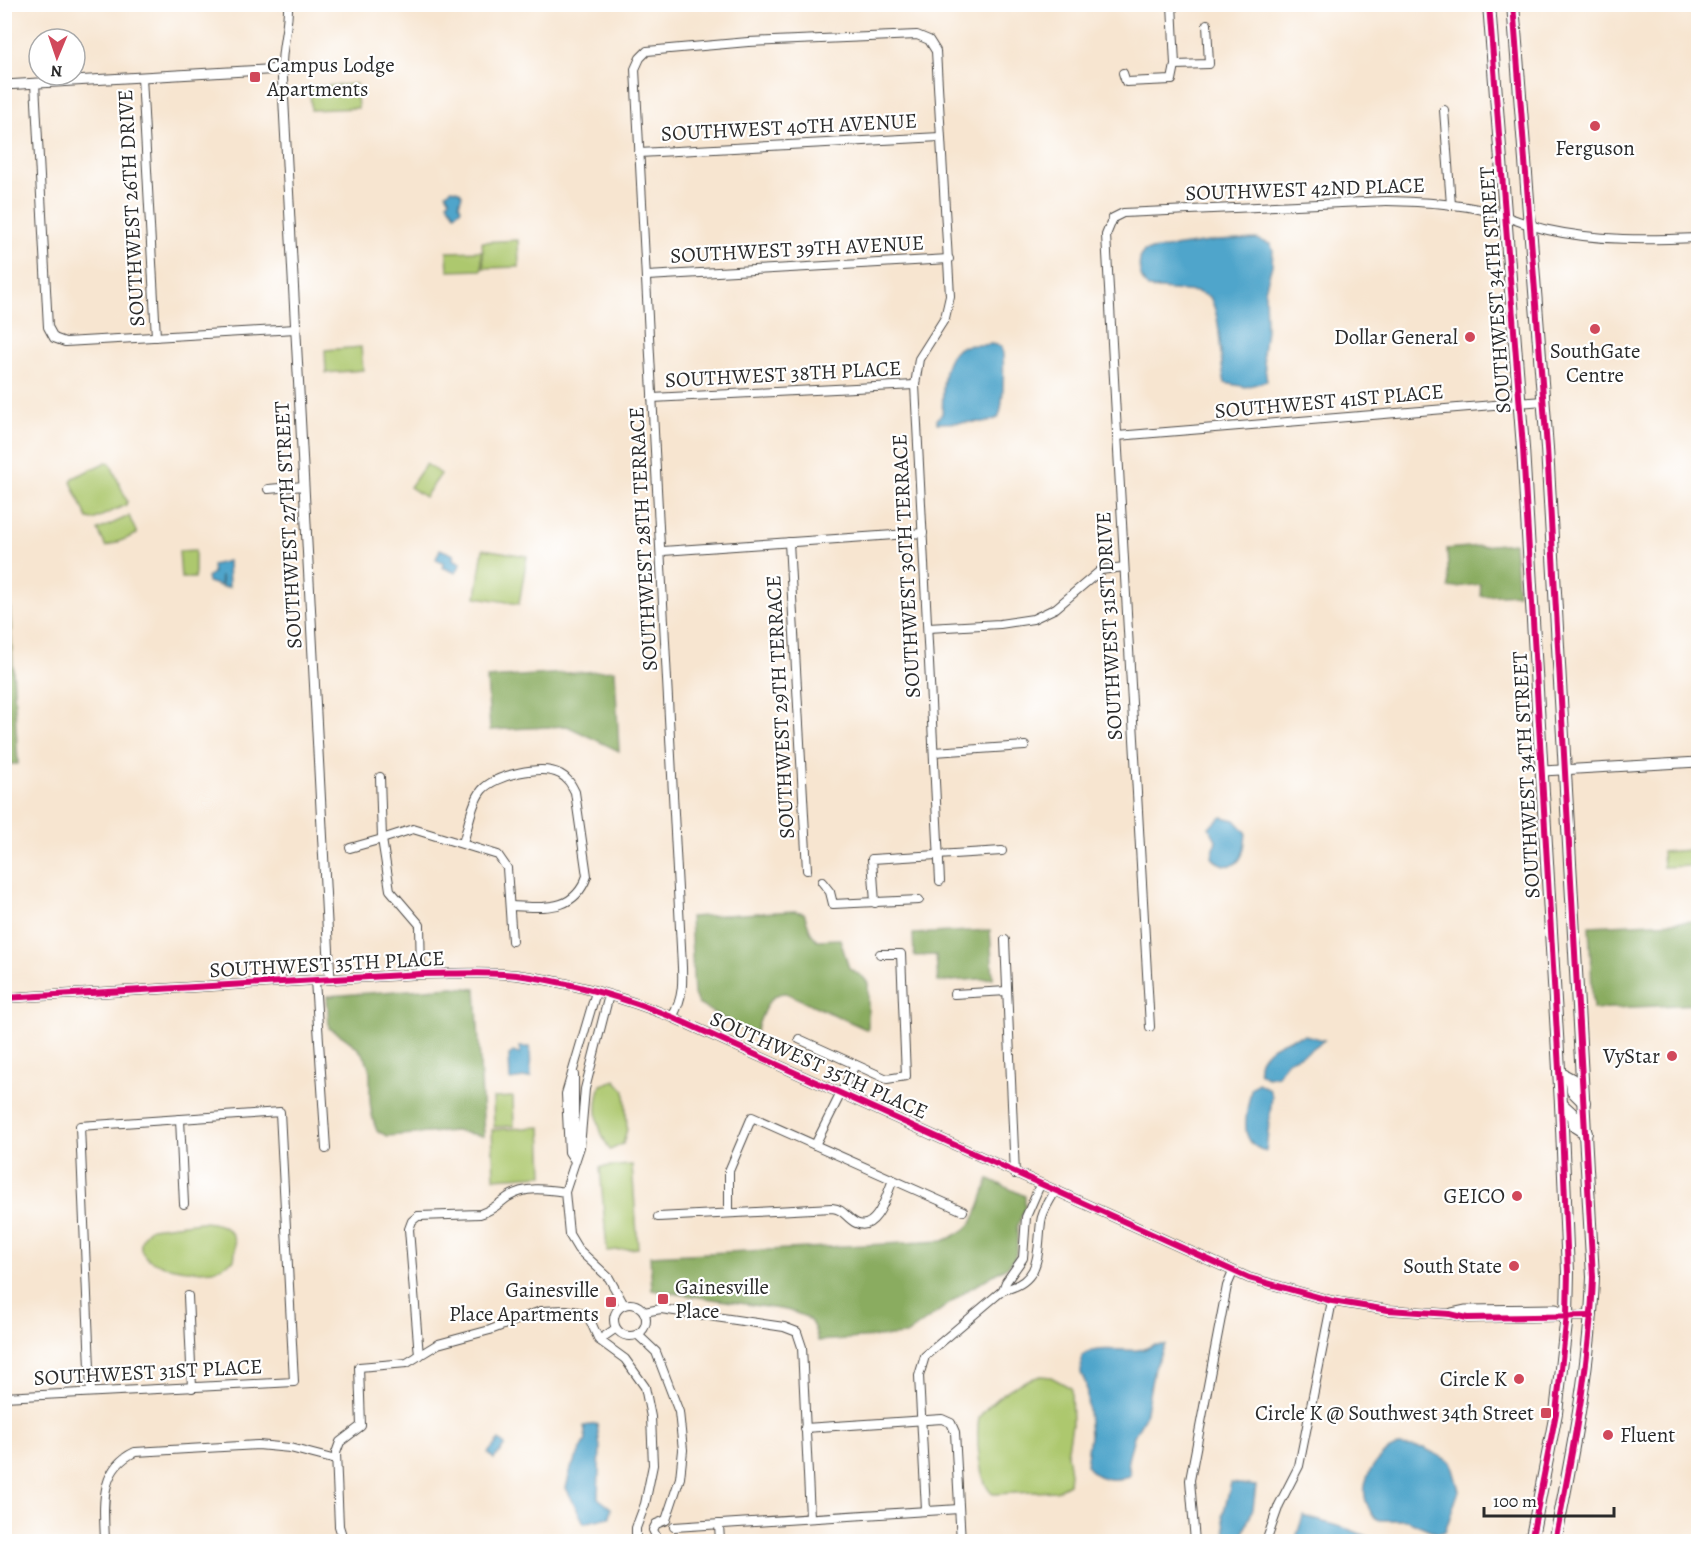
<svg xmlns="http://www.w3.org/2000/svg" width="1703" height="1546" font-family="Alegreya,serif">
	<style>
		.green { fill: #adc86e; stroke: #6c7a4c; stroke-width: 1.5 }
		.forest { fill: #8aac61; stroke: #5a6c46; stroke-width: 1.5 }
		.water { fill: #4fa5cb; stroke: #3d687b; stroke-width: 1.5 }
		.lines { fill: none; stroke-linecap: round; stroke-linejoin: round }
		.minor-casing { stroke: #4a4744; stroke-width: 10 }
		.tertiary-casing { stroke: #4a4744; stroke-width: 11 }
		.primary-casing { stroke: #4a4744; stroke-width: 14 }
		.minor { stroke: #fff; stroke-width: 8 }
		.tertiary { stroke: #fff; stroke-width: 9 }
		.primary { stroke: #fff; stroke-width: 12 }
		.cycleway-casing { stroke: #fff; stroke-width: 10 }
		.cycleway { stroke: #d6006c; stroke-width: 6 }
		.poi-dot { fill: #d1495b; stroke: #fff; stroke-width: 2 }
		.labels { text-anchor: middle; stroke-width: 4.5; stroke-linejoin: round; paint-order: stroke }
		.poi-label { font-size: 21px; fill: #2b2b2b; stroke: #fff; text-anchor: end }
		.street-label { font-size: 21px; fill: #2b2b2b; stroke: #fff }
	</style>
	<rect width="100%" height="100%" fill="#fff"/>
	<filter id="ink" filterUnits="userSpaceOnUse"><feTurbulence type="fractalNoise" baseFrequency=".0167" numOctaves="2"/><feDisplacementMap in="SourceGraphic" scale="12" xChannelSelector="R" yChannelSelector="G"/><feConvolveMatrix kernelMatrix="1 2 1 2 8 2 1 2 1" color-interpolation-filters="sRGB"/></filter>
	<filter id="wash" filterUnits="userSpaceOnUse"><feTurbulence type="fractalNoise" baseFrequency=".008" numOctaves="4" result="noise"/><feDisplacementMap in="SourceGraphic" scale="24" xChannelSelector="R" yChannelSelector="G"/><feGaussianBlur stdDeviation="1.35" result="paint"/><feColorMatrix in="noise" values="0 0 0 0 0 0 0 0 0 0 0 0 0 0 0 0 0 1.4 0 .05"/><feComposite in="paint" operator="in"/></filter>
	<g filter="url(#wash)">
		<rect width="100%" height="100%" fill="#f7e5d0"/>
		<g class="green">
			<polygon points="356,84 358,108 311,110 310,87"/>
			<polygon points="518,240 519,267 484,268 482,242"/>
			<polygon points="482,251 482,270 448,271 447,252"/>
			<polygon points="361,347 363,370 326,373 325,350"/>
			<polygon points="106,462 110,463 127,501 126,505 93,520 88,519 71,482 73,478"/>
			<polygon points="426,464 441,474 425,497 410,487"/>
			<polygon points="129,516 137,534 106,547 98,530"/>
			<polygon points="483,549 527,556 519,604 476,597"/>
			<polygon points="195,550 195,578 181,578 179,551"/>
			<polygon points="1690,850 1691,866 1663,867 1662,852"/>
			<path d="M615,1080L625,1091L627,1129L623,1144L610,1150C597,1129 593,1109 601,1085Z"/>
			<polygon points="513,1097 514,1126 494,1127 493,1098"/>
			<polygon points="541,1127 543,1175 494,1178 492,1130"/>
			<polygon points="632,1165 638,1248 607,1251 600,1167"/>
			<path d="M201,1222C227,1223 239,1232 234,1260C228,1263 220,1268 213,1270C197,1273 136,1268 141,1243C142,1236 145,1232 151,1228Z"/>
			<path d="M1041,1376L1051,1377L1071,1388L1072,1425L1067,1454L1070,1473L1069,1484L1056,1491L993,1494C978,1484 976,1434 979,1417C995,1397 1016,1382 1041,1376Z"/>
		</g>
		<g class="forest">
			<polygon points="1514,543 1518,594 1481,596 1480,584 1449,588 1447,549"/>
			<polygon points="5,573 8,573 18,764 5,764"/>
			<polygon points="615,670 619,751 567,726 490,730 487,678"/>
			<path d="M795,911L804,913L811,933L817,940L840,939L849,968L863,977L868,983V1030L786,993C766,992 761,1020 754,1036L698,1004L694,994L690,917Z"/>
			<polygon points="1698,921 1698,1004 1593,1009 1589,926"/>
			<polygon points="990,930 993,978 938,982 936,955 914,956 913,934"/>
			<path d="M452,987L476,989L484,1136L455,1131L387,1136L377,1131C356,1079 395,1065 329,1028L327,996Z"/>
			<path d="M989,1179L1025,1196V1207L1017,1227V1250L1014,1259L1007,1267L971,1288L906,1335L818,1341C813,1317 807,1316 786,1310L652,1290L650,1256L943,1241C981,1226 975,1214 989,1179Z"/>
		</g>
		<g class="water">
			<polygon points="452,189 459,191 462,195 459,204 461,209 455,214 447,203 450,200 446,193"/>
			<path d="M1257,239L1270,244L1273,250L1272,265L1265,290L1266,329L1263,354L1267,381L1246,387L1225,383C1218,354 1223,323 1210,297L1197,292L1148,288C1139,278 1136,262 1144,251L1216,241Z"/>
			<path d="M991,344L1001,346C1005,353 1004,410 998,418L987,422L937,423V419L942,414C944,396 939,360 959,348C965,344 982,346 991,344Z"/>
			<polygon points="440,549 454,555 453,559 461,563 456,573 442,567 444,563 436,559"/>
			<polygon points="228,561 229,587 222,587 221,575 220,586 208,582 207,577 213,573 212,565"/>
			<path d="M1222,817L1235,820L1246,832C1245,845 1244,869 1224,865C1219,863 1215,862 1212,857L1216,840L1209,827Z"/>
			<path d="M1305,1035L1324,1040L1306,1053L1287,1061L1278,1075L1267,1077L1260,1073C1252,1051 1289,1038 1305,1035Z"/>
			<polygon points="520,1047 530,1047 531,1077 510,1080 509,1055 513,1052 520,1054"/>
			<path d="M1258,1083L1269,1089L1272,1096L1266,1151C1236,1144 1247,1113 1251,1089Z"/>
			<path d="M1153,1345H1165L1154,1368L1145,1416L1134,1436L1128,1460L1130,1475C1115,1483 1095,1479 1086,1465L1090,1436L1086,1384L1081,1373L1082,1356C1103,1341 1133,1358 1153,1345Z"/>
			<polygon points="597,1424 600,1447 598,1498 611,1508 610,1517 584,1523 566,1488 571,1468 586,1440 584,1426"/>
			<polygon points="499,1440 505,1445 494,1459 488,1453"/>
			<path d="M1398,1446L1424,1448L1451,1462L1459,1490L1445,1532L1437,1533L1407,1520H1380C1373,1518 1371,1513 1368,1506C1357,1483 1375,1455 1398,1446Z"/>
			<polygon points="1231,1483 1256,1486 1253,1508 1240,1541 1227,1541 1223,1515"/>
			<polygon points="1303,1516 1351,1530 1378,1541 1295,1541"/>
		</g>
	</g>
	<g filter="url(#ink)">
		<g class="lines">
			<defs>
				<g id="minor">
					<polyline points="1172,4 1175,65 1209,64 1207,24"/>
					<path d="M282,69C281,47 289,27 288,4"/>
					<polyline points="1123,73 1126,82 1172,80 1175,65"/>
					<polyline points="142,77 156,337"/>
					<polyline points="35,83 48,327 54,338 65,342 296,329"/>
					<polyline points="1444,110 1451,205"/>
					<polyline points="639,153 940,137"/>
					<polyline points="647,276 949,259"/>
					<polyline points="652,398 915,385"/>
					<polyline points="1117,436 1543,401"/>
					<polyline points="268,489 304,486"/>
					<polyline points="789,542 807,870"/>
					<polyline points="663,551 923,533"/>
					<polyline points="928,628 1000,624 1033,619 1056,608 1101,570 1124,567"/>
					<polyline points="934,752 1025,746"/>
					<path d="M463,843C468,827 472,802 482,790C495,775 542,764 560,774C568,778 571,784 575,792L587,876C574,913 544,907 511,906"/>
					<polyline points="350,848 382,839 380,777"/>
					<polyline points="822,882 830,892 833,904 919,900"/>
					<polyline points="875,903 872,859 1002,851"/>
					<polyline points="1005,940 1015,1174"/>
					<polyline points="421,974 420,925 390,890 382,839 413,829 498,855 507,868 512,941"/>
					<polyline points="315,980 326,1149"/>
					<polyline points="954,994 1007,991"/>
					<polyline points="609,995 585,1089 580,1147 565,1192 569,1234 578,1249 609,1278 624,1305"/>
					<path d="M672,1017C686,995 682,973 681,947L635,69L640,58L647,51L748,42L917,35L929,40L936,51L950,296L945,318L919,359L915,385L940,881"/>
					<path d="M1150,1027L1106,235L1113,218L1123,213L1386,201C1421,202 1457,203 1491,212C1510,217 1528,226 1548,230C1597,241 1648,240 1698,238"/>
					<polyline points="799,1039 887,1079 906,1076 901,954 880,954"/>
					<polyline points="574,1075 574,1156"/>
					<polyline points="180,1119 184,1204"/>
					<polyline points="815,1145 855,1065"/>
					<polyline points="575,1161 569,1152 566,1094 596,992"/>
					<polyline points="729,1213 729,1171 752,1117 963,1211"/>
					<path d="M658,1217L832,1208C844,1209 846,1218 856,1223C877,1233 887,1193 893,1180"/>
					<polyline points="1003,1290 1006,1282 1023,1258 1026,1217 1040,1185"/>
					<polyline points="188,1296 192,1388"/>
					<circle cx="630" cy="1320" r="16"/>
					<polyline points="644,1312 661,1309 784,1327 797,1332 802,1347 810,1517"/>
					<polyline points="638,1335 656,1352 679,1412 683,1450 680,1478 666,1520"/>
					<polyline points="599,1340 615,1329"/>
					<path d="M419,1356L409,1229L412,1221L418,1216L480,1214C493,1210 498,1204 508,1197C525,1186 546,1189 565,1192"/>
					<polyline points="4,1397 294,1382 280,1112 80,1126 91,1392"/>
					<polyline points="805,1428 942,1419 951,1423 955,1432 961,1542"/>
					<path d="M926,1510L919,1376L925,1356L1003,1290C1043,1282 1037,1251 1041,1222C1042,1211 1050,1201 1055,1191"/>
					<polyline points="666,1520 656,1524 653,1530 658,1540 668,1541"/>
					<polyline points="719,1524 720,1542"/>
					<polyline points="674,1527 959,1509"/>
					<path d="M105,1542C104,1507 98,1469 135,1452L258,1445L290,1448L336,1460"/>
					<polyline points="344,1542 339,1526 336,1453 340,1442 361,1426 359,1367 407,1363 438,1344 490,1330 541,1311 566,1310 579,1312 589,1318 599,1340 625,1359 645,1387 651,1417 653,1465 645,1504 636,1528 636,1542"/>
					<polyline points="1195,1542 1190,1480 1227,1286 1233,1272"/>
					<polyline points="1266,1542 1279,1505 1299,1466 1332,1301"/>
				</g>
				<g id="tertiary">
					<polyline points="4,85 282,69 330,979"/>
					<polyline points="1543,771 1698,762"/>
					<path d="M4,998L421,974C458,974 495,971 531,977C580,985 627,999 672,1017L1249,1278L1332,1301L1388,1310L1450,1314L1467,1318L1592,1316"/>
					<polyline points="1452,1313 1466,1310 1556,1309 1567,1315"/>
				</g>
				<g id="primary">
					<polyline points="1489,4 1523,448 1561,1104 1568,1272 1567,1315 1556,1413 1531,1542"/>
					<path d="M1513,4L1547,448L1593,1277C1590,1367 1572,1454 1555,1542"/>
					<polyline points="1559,1073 1572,1080 1573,1091 1584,1102"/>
					<polyline points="1561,1104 1574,1116 1575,1126 1586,1133"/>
				</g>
			</defs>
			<use href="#minor" class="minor-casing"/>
			<use href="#tertiary" class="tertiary-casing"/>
			<use href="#primary" class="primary-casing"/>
			<use href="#minor" class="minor"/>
			<use href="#tertiary" class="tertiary"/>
			<use href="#primary" class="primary"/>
			<defs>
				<g id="cycleway">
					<polyline points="1489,4 1523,448 1561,1104 1568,1272 1567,1315 1556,1413 1531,1542"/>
					<path d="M1513,4L1547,448L1593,1277C1590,1367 1572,1454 1555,1542"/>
					<path d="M4,998L421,974C458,974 495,971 531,977C580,985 627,999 672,1017L1249,1278L1332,1301L1388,1310L1450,1314L1467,1318L1592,1316"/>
				</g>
			</defs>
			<use href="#cycleway" class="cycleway-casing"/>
			<use href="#cycleway" class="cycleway"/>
		</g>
	</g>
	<g class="poi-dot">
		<rect x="249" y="71" width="12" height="12" rx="3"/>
		<circle cx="1595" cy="126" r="6"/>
		<circle cx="1595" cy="329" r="6"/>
		<circle cx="1470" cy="337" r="6"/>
		<circle cx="1672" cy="1056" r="6"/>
		<circle cx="1517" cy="1196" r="6"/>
		<circle cx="1514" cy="1266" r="6"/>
		<rect x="657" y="1293" width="12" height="12" rx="3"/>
		<rect x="605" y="1296" width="12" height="12" rx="3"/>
		<circle cx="1519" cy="1379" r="6"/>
		<rect x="1540" y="1407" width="12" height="12" rx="3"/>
		<circle cx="1608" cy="1435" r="6"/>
	</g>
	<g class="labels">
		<g class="poi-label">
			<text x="267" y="72" text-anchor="start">Campus Lodge<tspan x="267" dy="24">Apartments</tspan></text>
			<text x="1595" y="155" text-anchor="middle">Ferguson</text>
			<text x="1458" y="344">Dollar General</text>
			<text x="1595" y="358" text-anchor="middle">SouthGate<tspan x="1595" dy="24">Centre</tspan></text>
			<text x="1660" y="1063">VyStar</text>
			<text x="1505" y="1203">GEICO</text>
			<text x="1502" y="1273">South State</text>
			<text x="675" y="1294" text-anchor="start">Gainesville<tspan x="675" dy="24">Place</tspan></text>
			<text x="599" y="1297">Gainesville<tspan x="599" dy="24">Place Apartments</tspan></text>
			<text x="1507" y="1386">Circle K</text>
			<text x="1534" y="1420">Circle K @ Southwest 34th Street</text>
			<text x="1620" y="1442" text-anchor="start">Fluent</text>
		</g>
		<g class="street-label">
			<text transform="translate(789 127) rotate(-3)" y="7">SOUTHWEST 40TH AVENUE</text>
			<text transform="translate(1305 189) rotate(-2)" y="7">SOUTHWEST 42ND PLACE</text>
			<text transform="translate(131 208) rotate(-93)" y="7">SOUTHWEST 26TH DRIVE</text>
			<text transform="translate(797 249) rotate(-3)" y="7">SOUTHWEST 39TH AVENUE</text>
			<text transform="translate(1495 290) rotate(-94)" y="7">SOUTHWEST 34TH STREET</text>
			<text transform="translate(783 374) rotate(-3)" y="7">SOUTHWEST 38TH PLACE</text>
			<text transform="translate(1329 401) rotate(-5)" y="7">SOUTHWEST 41ST PLACE</text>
			<text transform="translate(288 525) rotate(-93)" y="7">SOUTHWEST 27TH STREET</text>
			<text transform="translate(643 539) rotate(-93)" y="7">SOUTHWEST 28TH TERRACE</text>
			<text transform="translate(906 566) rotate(-93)" y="7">SOUTHWEST 30TH TERRACE</text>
			<text transform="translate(1109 626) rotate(-93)" y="7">SOUTHWEST 31ST DRIVE</text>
			<text transform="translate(780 707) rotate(-93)" y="7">SOUTHWEST 29TH TERRACE</text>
			<text transform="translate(1526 775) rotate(-93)" y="7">SOUTHWEST 34TH STREET</text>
			<text transform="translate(327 964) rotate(-3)" y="7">SOUTHWEST 35TH PLACE</text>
			<text transform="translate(819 1065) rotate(24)" y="7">SOUTHWEST 35TH PLACE</text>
			<text transform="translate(148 1372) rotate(-3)" y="7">SOUTHWEST 31ST PLACE</text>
		</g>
	</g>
	<rect width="1703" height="1546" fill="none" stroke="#fff" stroke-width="24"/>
	<g transform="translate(57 57) rotate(182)"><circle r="28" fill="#ffffff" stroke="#aaaaaa" stroke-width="1.5"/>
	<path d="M0-4.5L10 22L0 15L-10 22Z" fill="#d1495b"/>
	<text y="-9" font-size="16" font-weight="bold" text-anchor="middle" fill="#2b2b2b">N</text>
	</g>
	<path d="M1484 1507v9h130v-9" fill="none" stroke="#2b2b2b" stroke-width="3"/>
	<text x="1493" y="1507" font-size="18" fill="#2b2b2b" stroke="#ffffff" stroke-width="4.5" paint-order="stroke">100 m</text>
</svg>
